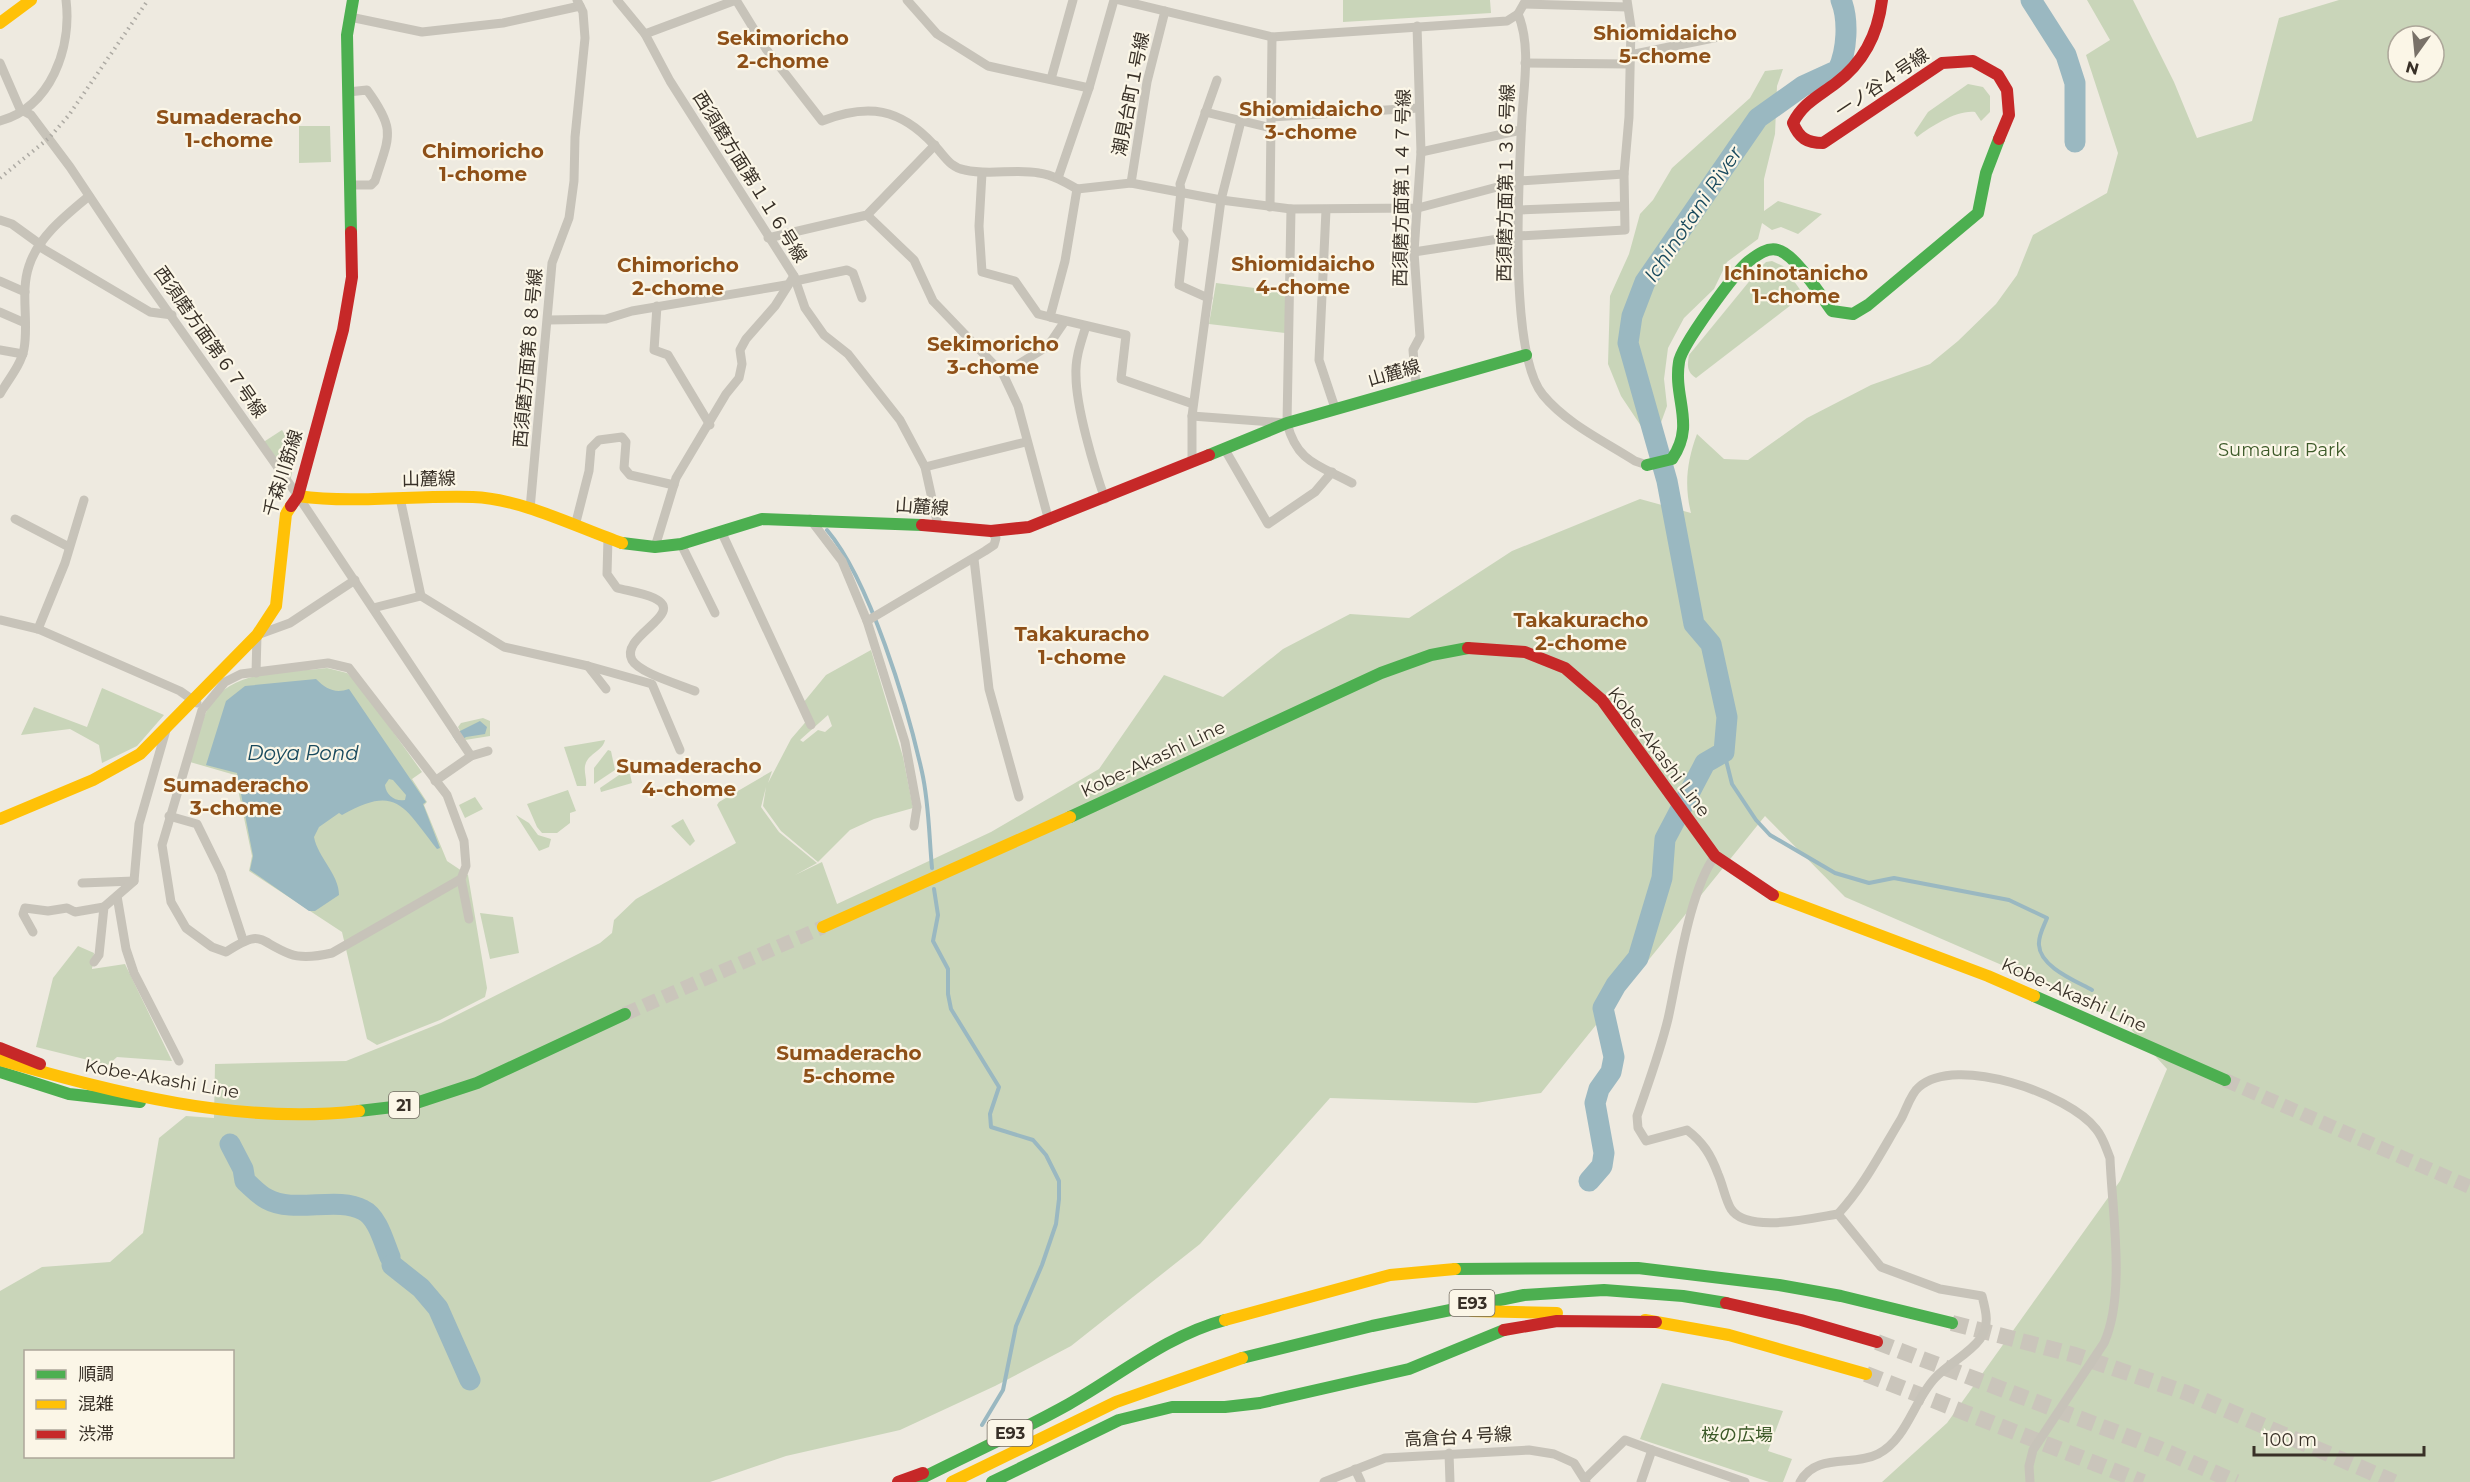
<svg xmlns="http://www.w3.org/2000/svg" width="2470" height="1482" font-family="Montserrat,'Noto Sans JP',sans-serif">
	<style>
		.green { fill: #c9d5b9; fill-rule: evenodd }
		.water { fill: #9ab8c1; fill-rule: evenodd }
		.lines { fill: none; stroke-linecap: round; stroke-linejoin: round }
		.stream { stroke: #9ab8c1; stroke-width: 4 }
		.river { stroke: #9ab8c1; stroke-width: 21 }
		.primary-tunnel { stroke: #cac5bb; stroke-width: 14; stroke-dasharray: 14 7; stroke-linecap: butt }
		.highway-tunnel { stroke: #cac5bb; stroke-width: 16; stroke-dasharray: 16 8; stroke-linecap: butt }
		.street { stroke: #c7c3b9; stroke-width: 9 }
		.fast { stroke: #4caf50; stroke-width: 12 }
		.slow { stroke: #ffc107; stroke-width: 12 }
		.jam { stroke: #c62828; stroke-width: 12 }
		.rail { stroke: #aeaba4; stroke-width: 4; stroke-dasharray: 1.5 4.5; stroke-linecap: butt }
		.labels { text-anchor: middle; stroke-width: 4.5; stroke-linejoin: round; paint-order: stroke }
		.shield { fill: #fbf6e7; stroke: #726b61; stroke-width: 1.5 }
		.shield-label { font-size: 16px; font-weight: bold; fill: #383027 }
		.street-label { font-size: 18px; fill: #383027; stroke: #fbf6e7 }
		.park-label { font-size: 18px; fill: #3c5928; stroke: #fbf6e7 }
		.neighbourhood-label { font-size: 20px; font-weight: bold; fill: #8e5018; stroke: #fbf6e7 }
		.water-label { font-size: 20px; font-style: italic; fill: #18495d; stroke: #fbf6e7 }
	</style>
	<rect width="100%" height="100%" fill="#eeeae0"/>
	<g class="green">
		<polygon points="1343,0 1490,0 1491,13 1343,22"/>
		<path d="M2087,0H2133L2174,82L2197,138L2252,121L2279,18L2339,0H2470V1482H1882L1947,1423L2120,1181L2167,1069L2119,1016L1845,897L1765,816L1541,1093L1476,1103L1330,1098L1200,1244L1071,1346L995,1386L900,1430L786,1456L710,1482H0V1291L42,1267L110,1262L143,1233L159,1138L186,1116L214,1118L215,1064L346,1061L441,1023L600,943L612,933L614,920L636,899L736,843L717,805L719,802L772,771L768,783L791,739L809,718L803,703L826,675L871,650L903,757L913,808L874,819L850,830L818,862L781,831L763,806L766,787L761,807L779,832L817,863L795,875L822,862L837,904L991,832L1099,769L1164,675L1223,697L1283,649L1350,614L1409,618L1512,551L1640,499L1691,513C1684,485 1687,461 1697,434L1724,459L1748,460L1807,418L1871,385L1930,364L1958,341L1996,304L2017,275L2033,235L2107,193L2118,153L2086,55L2110,40ZM2398,36H2434V72H2398ZM828,715L832,726L825,732L818,730L803,742L800,740ZM26,1352H232V1456H26Z"/>
		<polygon points="1783,69 1777,86 1775,134 1764,179 1764,211 1778,201 1822,214 1798,234 1781,227 1772,230 1762,223 1758,239 1727,262 1714,289 1684,318 1668,348 1664,379 1667,406 1659,428 1643,429 1621,396 1608,364 1610,296 1629,254 1640,214 1653,200 1672,168 1750,98 1765,71"/>
		<path d="M1968,84L1983,87L1990,96V112L1981,121L1975,112C1956,110 1932,126 1917,137L1914,133L1928,112Z"/>
		<polygon points="299,126 330,126 331,162 299,163"/>
		<path d="M1772,261L1783,266L1804,295L1696,378C1687,372 1687,366 1689,355L1761,267L1766,262Z"/>
		<polygon points="1216,283 1286,292 1285,333 1209,324"/>
		<polygon points="282,430 296,453 290,482 262,443"/>
		<path d="M327,668L347,673L360,686L422,772L412,779L427,802L424,805L447,861L468,875L487,988L485,997L440,1020L377,1045L367,1039L342,932L249,871L252,856L235,775L190,762C196,744 200,721 210,705C233,668 289,673 327,668Z"/>
		<polygon points="102,688 164,715 137,746 102,763 99,745 70,729 21,735 34,707 87,727"/>
		<polygon points="483,718 490,721 490,736 465,740 458,727 461,723"/>
		<path d="M605,740C603,751 587,754 585,766C584,773 587,779 586,786H577L564,747Z"/>
		<polygon points="608,750 611,751 615,770 594,784 594,768"/>
		<polygon points="622,773 630,774 632,783 601,792 600,788"/>
		<polygon points="568,790 576,811 570,813 570,823 557,833 542,833 537,827 527,804"/>
		<polygon points="475,797 483,809 465,818 459,805"/>
		<polygon points="516,815 529,823 538,835 551,839 549,847 539,851"/>
		<polygon points="683,819 695,841 690,846 671,826"/>
		<polygon points="480,913 513,917 519,953 490,959"/>
		<polygon points="78,946 94,953 92,969 125,964 172,1061 117,1057 108,1065 36,1047 53,978"/>
		<polygon points="1662,1383 1783,1411 1768,1451 1792,1459 1783,1482 1769,1482 1640,1439"/>
	</g>
	<g class="water">
		<path d="M316,679C326,689 335,694 349,689L426,802L423,804L440,848L437,849C403,806 397,784 342,815L339,813L319,827L314,837C318,858 339,874 339,895L315,911H309L250,870L253,856L237,773L206,765L226,701L245,686ZM389,779L393,780L406,795L405,800C395,802 386,795 385,785Z"/>
		<polygon points="480,721 487,727 485,734 466,737 457,743 452,735"/>
	</g>
	<g class="lines">
		<g class="stream">
			<path d="M827,530C870,581 907,705 922,772C929,803 929,836 932,868"/>
			<path d="M1724,752L1732,784L1756,820L1770,835L1835,873L1869,883L1894,878L2009,900L2047,918C2044,926 2038,936 2039,945C2040,967 2076,981 2092,990"/>
			<polyline points="934,889 938,915 933,941 948,969 948,994 951,1009 999,1087 990,1114 991,1127 1033,1140 1046,1155 1059,1181 1059,1199 1056,1224 1042,1265 1016,1326 1003,1390 982,1425"/>
		</g>
		<g class="river">
			<polyline points="2031,0 2066,55 2075,83 2075,142"/>
			<path d="M230,1144L243,1169L245,1181C252,1187 259,1195 267,1199C294,1214 337,1196 363,1210C378,1217 384,1243 390,1257"/>
			<path d="M1589,1181L1602,1166L1604,1153L1595,1103L1599,1089L1611,1072L1614,1057L1603,1008L1616,985L1638,958L1662,878L1665,839L1705,763L1724,752L1727,717L1711,644L1694,624L1667,481L1628,343L1632,316L1645,282L1758,118L1803,86L1838,70C1847,51 1849,20 1841,0"/>
			<polyline points="392,1265 421,1288 438,1308 470,1380"/>
		</g>
		<g class="primary-tunnel">
			<polyline points="625,1014 823,927"/>
			<polyline points="2225,1080 2470,1187"/>
		</g>
		<g class="highway-tunnel">
			<polyline points="1952,1323 2075,1355 2187,1393 2394,1482"/>
			<polyline points="1877,1342 2158,1448 2236,1482"/>
			<polyline points="1866,1374 2143,1482"/>
		</g>
		<g class="street">
			<polyline points="617,0 645,34 670,81 794,276 805,308 824,335 848,354 900,420 925,467 938,526"/>
			<path d="M736,0L766,49L822,121C868,103 900,108 934,145C945,156 949,167 965,170C990,176 1015,168 1039,173C1053,175 1065,182 1077,189"/>
			<polyline points="907,0 937,34 988,66 1089,88"/>
			<polyline points="1119,0 1272,37 1507,21 1518,14 1526,0"/>
			<polyline points="1524,4 1627,7"/>
			<path d="M1518,14C1531,45 1524,84 1522,117C1519,175 1508,353 1543,395C1567,424 1604,441 1635,461L1647,465"/>
			<polyline points="350,17 422,32 503,23 580,6"/>
			<polyline points="645,34 736,0"/>
			<polyline points="1630,55 1728,35"/>
			<polyline points="0,63 20,109 31,115 70,167 142,275 298,496 471,756"/>
			<polyline points="1525,63 1629,64"/>
			<polyline points="1051,79 1073,0"/>
			<path d="M348,92L367,90C397,131 389,136 375,181L371,185H351"/>
			<polyline points="1205,112 1271,128"/>
			<polyline points="1271,117 1419,108"/>
			<path d="M0,121C51,107 72,48 66,0"/>
			<polyline points="1421,152 1521,130"/>
			<polyline points="982,173 979,226 982,272 1015,281 1038,314 1050,317"/>
			<polyline points="1058,178 1089,88 1114,0"/>
			<polyline points="1131,183 1147,82 1165,11"/>
			<polyline points="1077,189 1131,183 1221,200 1291,209 1418,208 1520,181 1624,174"/>
			<polyline points="1077,189 1065,261 1050,317 1126,335 1121,379 1193,404"/>
			<polyline points="1270,207 1272,37"/>
			<path d="M1291,209L1287,423C1297,463 1319,465 1352,483"/>
			<polyline points="1326,210 1319,360 1335,408"/>
			<polyline points="1519,210 1624,206"/>
			<polyline points="867,215 914,260 933,301 1003,374 1018,406 1049,521"/>
			<polyline points="0,220 12,224 41,245"/>
			<polyline points="768,238 867,215 935,145"/>
			<polyline points="40,247 150,312 172,315"/>
			<polyline points="1414,252 1518,236 1625,230 1624,174 1629,117 1631,27 1627,0"/>
			<polyline points="0,281 25,292"/>
			<polyline points="795,281 847,270 853,273 862,298"/>
			<polyline points="1208,298 1179,285 1184,240 1177,230 1181,191 1180,184 1217,80"/>
			<polyline points="657,306 654,350 668,355 710,425"/>
			<polyline points="0,312 25,323"/>
			<polyline points="548,320 606,319 632,311 786,285"/>
			<path d="M1086,326C1081,342 1075,358 1076,376C1076,407 1094,468 1105,499"/>
			<polyline points="0,350 23,354"/>
			<polyline points="1003,374 1048,346 1065,321"/>
			<polyline points="1416,385 1413,350 1420,337 1414,252 1421,152 1417,26"/>
			<path d="M0,394C8,380 21,365 24,349C29,322 20,292 29,266C38,237 66,215 89,196"/>
			<polyline points="1192,416 1285,423"/>
			<polyline points="1224,448 1268,524 1315,492 1332,472"/>
			<polyline points="1192,461 1192,416 1221,200 1241,121"/>
			<polyline points="925,467 1026,442"/>
			<polyline points="400,498 421,596"/>
			<polyline points="530,509 552,263 569,218 574,181 575,137 585,38 583,12 577,0"/>
			<polyline points="15,519 69,547"/>
			<polyline points="810,519 842,561 867,621 905,742 917,807 914,826"/>
			<polyline points="575,526 589,471 591,448 599,440 622,437 626,442 624,468 630,475 674,485"/>
			<polyline points="721,531 811,725"/>
			<path d="M608,538L607,574L617,588C629,591 643,593 654,598C688,614 619,636 632,660C639,673 681,685 695,691"/>
			<polyline points="681,544 715,613"/>
			<polyline points="655,547 676,478 726,394 739,378 742,364 740,350 746,339 775,306 794,276"/>
			<polyline points="974,559 989,689 1019,797"/>
			<polyline points="373,608 421,596 504,647 588,666 652,684 680,750"/>
			<polyline points="0,620 38,629 180,691 197,703"/>
			<polyline points="867,621 985,551 994,545 996,538 991,531"/>
			<polyline points="38,629 65,563 84,500"/>
			<polyline points="588,666 606,689"/>
			<polyline points="256,673 257,635 290,623 355,580"/>
			<polyline points="435,781 471,756 488,751"/>
			<polyline points="169,816 197,824 221,873 243,940"/>
			<path d="M1715,856C1689,891 1678,975 1668,1019C1660,1052 1648,1084 1637,1116L1638,1128L1646,1141L1687,1130C1703,1142 1711,1155 1718,1174C1723,1185 1725,1199 1731,1209C1747,1234 1813,1218 1838,1214C1864,1186 1881,1152 1901,1119C1906,1110 1911,1093 1919,1087C1956,1054 2069,1094 2096,1129C2103,1137 2106,1148 2110,1158C2112,1211 2126,1295 2104,1343L2033,1450L2029,1466L2030,1482"/>
			<path d="M461,879L332,953C319,956 303,959 290,954C257,941 263,928 226,952L212,947L186,928L171,902L162,845L202,710L225,682L241,674L328,663L349,668L447,795L464,841L466,866L461,879L469,919"/>
			<polyline points="82,883 134,881"/>
			<polyline points="117,896 126,949 134,973 179,1061"/>
			<polyline points="33,932 23,914 25,908 48,911 67,908 75,912 104,907"/>
			<polyline points="94,962 99,955 104,907 134,881 139,824 166,730"/>
			<polyline points="1449,1453 1450,1482"/>
			<polyline points="1355,1469 1361,1482"/>
			<polyline points="1585,1479 1625,1440 1652,1450"/>
			<polyline points="1324,1482 1385,1458 1529,1450 1554,1454 1574,1463 1586,1482"/>
			<polyline points="1641,1482 1652,1450 1745,1482"/>
			<path d="M1800,1482C1816,1452 1853,1467 1878,1454C1907,1439 1914,1400 1935,1378C1948,1364 1969,1354 1980,1339C1990,1325 1986,1311 1982,1296L1940,1289L1881,1267L1838,1214"/>
		</g>
		<g class="fast">
			<polyline points="351,232 347,35 353,0"/>
			<polyline points="1209,455 1287,423 1526,355"/>
			<path d="M1647,465L1672,459C1696,424 1673,399 1679,362C1681,346 1735,272 1749,261C1757,255 1767,247 1778,250C1795,254 1821,296 1832,311L1853,314L1868,305L1978,213L1986,173L1999,139"/>
			<polyline points="622,543 655,547 681,544 762,519 922,525"/>
			<polyline points="1070,817 1381,673 1431,655 1468,648"/>
			<polyline points="2034,996 2225,1080"/>
			<polyline points="0,1072 69,1094 140,1102"/>
			<polyline points="359,1111 410,1105 477,1083 625,1014"/>
			<polyline points="1455,1269 1638,1268 1779,1285 1841,1296 1952,1323"/>
			<polyline points="1242,1358 1372,1326 1524,1295 1604,1290 1683,1296 1726,1303"/>
			<path d="M914,1482C965,1456 1019,1432 1069,1404C1120,1375 1168,1335 1225,1320"/>
			<polyline points="992,1482 1119,1420 1172,1407 1225,1407 1260,1403 1409,1369 1504,1330"/>
		</g>
		<g class="slow">
			<polyline points="0,23 31,0"/>
			<path d="M298,496C356,504 414,495 473,497C522,499 576,527 622,543"/>
			<polyline points="0,819 93,780 140,754 257,635 276,606 286,514 291,506"/>
			<polyline points="1773,895 1988,976 2034,996"/>
			<polyline points="823,927 1070,817"/>
			<path d="M0,1060C117,1093 237,1125 359,1111"/>
			<polyline points="1472,1311 1557,1313"/>
			<polyline points="1225,1320 1390,1275 1455,1269"/>
			<polyline points="1645,1320 1729,1335 1866,1374"/>
			<polyline points="952,1482 1116,1402 1242,1358"/>
		</g>
		<g class="jam">
			<path d="M1882,0C1878,34 1864,62 1836,83C1819,96 1803,103 1793,123C1799,138 1807,143 1823,143L1942,63L1973,61L1998,75L2007,90L2009,115L1999,139"/>
			<polyline points="291,506 298,496 343,330 352,277 351,232"/>
			<polyline points="922,525 991,531 1029,527 1209,455"/>
			<polyline points="1468,648 1525,652 1565,668 1602,700 1715,856 1773,895"/>
			<polyline points="0,1048 40,1064"/>
			<polyline points="1726,1303 1801,1320 1877,1342"/>
			<polyline points="1504,1330 1557,1321 1656,1322"/>
			<polyline points="898,1482 923,1473"/>
		</g>
		<polyline class="rail" points="0,178 49,138 69,115 148,0"/>
	</g>
	<g class="labels">
		<g class="shield">
			<rect x="389" y="1092" width="30" height="26" rx="4.5"/>
			<rect x="1449.5" y="1290" width="45" height="26" rx="4.5"/>
			<rect x="987.5" y="1420" width="45" height="26" rx="4.5"/>
		</g>
		<g class="shield-label">
			<text x="404" y="1111">21</text>
			<text x="1472" y="1309">E93</text>
			<text x="1010" y="1439">E93</text>
		</g>
		<g class="street-label">
			<text transform="translate(1882 83) rotate(-34)" y="6">一ノ谷４号線</text>
			<text transform="translate(1131 94) rotate(-79)" y="6">潮見台町１号線</text>
			<text transform="translate(750 177) rotate(58)" y="6">西須磨方面第１１６号線</text>
			<text transform="translate(1506 183) rotate(-89)" y="6">西須磨方面第１３６号線</text>
			<text transform="translate(1402 188) rotate(-89)" y="6">西須磨方面第１４７号線</text>
			<text transform="translate(210 342) rotate(55)" y="6">西須磨方面第６７号線</text>
			<text transform="translate(528 358) rotate(-85)" y="6">西須磨方面第８８号線</text>
			<text transform="translate(1394 373) rotate(-16)" y="6">山麓線</text>
			<text transform="translate(283 473) rotate(-72)" y="6">千森川筋線</text>
			<text transform="translate(429 479) rotate(-1)" y="6">山麓線</text>
			<text transform="translate(922 507) rotate(4)" y="6">山麓線</text>
			<text transform="translate(1659 752) rotate(53)" y="6">Kobe-Akashi Line</text>
			<text transform="translate(1153 759) rotate(-25)" y="6">Kobe-Akashi Line</text>
			<text transform="translate(2074 995) rotate(24)" y="6">Kobe-Akashi Line</text>
			<text transform="translate(162 1079) rotate(10)" y="6">Kobe-Akashi Line</text>
			<text transform="translate(1458 1437) rotate(-3)" y="6">高倉台４号線</text>
		</g>
		<g class="park-label">
			<text x="2282" y="456">Sumaura Park</text>
			<text x="1737" y="1441">桜の広場</text>
		</g>
		<g class="neighbourhood-label">
			<text x="1665" y="40">Shiomidaicho<tspan x="1665" dy="23">5-chome</tspan></text>
			<text x="783" y="45">Sekimoricho<tspan x="783" dy="23">2-chome</tspan></text>
			<text x="1311" y="116">Shiomidaicho<tspan x="1311" dy="23">3-chome</tspan></text>
			<text x="229" y="124">Sumaderacho<tspan x="229" dy="23">1-chome</tspan></text>
			<text x="483" y="158">Chimoricho<tspan x="483" dy="23">1-chome</tspan></text>
			<text x="1303" y="271">Shiomidaicho<tspan x="1303" dy="23">4-chome</tspan></text>
			<text x="678" y="272">Chimoricho<tspan x="678" dy="23">2-chome</tspan></text>
			<text x="1796" y="280">Ichinotanicho<tspan x="1796" dy="23">1-chome</tspan></text>
			<text x="993" y="351">Sekimoricho<tspan x="993" dy="23">3-chome</tspan></text>
			<text x="1581" y="627">Takakuracho<tspan x="1581" dy="23">2-chome</tspan></text>
			<text x="1082" y="641">Takakuracho<tspan x="1082" dy="23">1-chome</tspan></text>
			<text x="689" y="773">Sumaderacho<tspan x="689" dy="23">4-chome</tspan></text>
			<text x="236" y="792">Sumaderacho<tspan x="236" dy="23">3-chome</tspan></text>
			<text x="849" y="1060">Sumaderacho<tspan x="849" dy="23">5-chome</tspan></text>
		</g>
		<g class="water-label">
			<text transform="translate(1693 214) rotate(-56)" y="7">Ichinotani River</text>
			<text x="303" y="760">Doya Pond</text>
		</g>
	</g>
	<rect x="24" y="1350" width="210" height="108" fill="#fbf6e7" stroke="#ada79a" stroke-width="1.5"/>
	<rect x="36" y="1370" width="30" height="9" fill="#4caf50" stroke="#ada79a" stroke-width="1.5"/>
	<text x="78" y="1380" font-size="18" fill="#383027">順調</text>
	<rect x="36" y="1400" width="30" height="9" fill="#ffc107" stroke="#ada79a" stroke-width="1.5"/>
	<text x="78" y="1410" font-size="18" fill="#383027">混雑</text>
	<rect x="36" y="1430" width="30" height="9" fill="#c62828" stroke="#ada79a" stroke-width="1.5"/>
	<text x="78" y="1440" font-size="18" fill="#383027">渋滞</text>
	<g transform="translate(2416 54) rotate(195)"><circle r="28" fill="#fbf6e7" stroke="#ada79a" stroke-width="1.5"/>
	<path d="M0-4.5L10 22L0 15L-10 22Z" fill="#787168"/>
	<text y="-9" font-size="16" font-weight="bold" text-anchor="middle" fill="#383027">N</text>
	</g>
	<path d="M2254 1446v9h170v-9" fill="none" stroke="#383027" stroke-width="3"/>
	<text x="2263" y="1446" font-size="18" fill="#383027" stroke="#fbf6e7" stroke-width="4.5" paint-order="stroke">100 m</text>
</svg>
